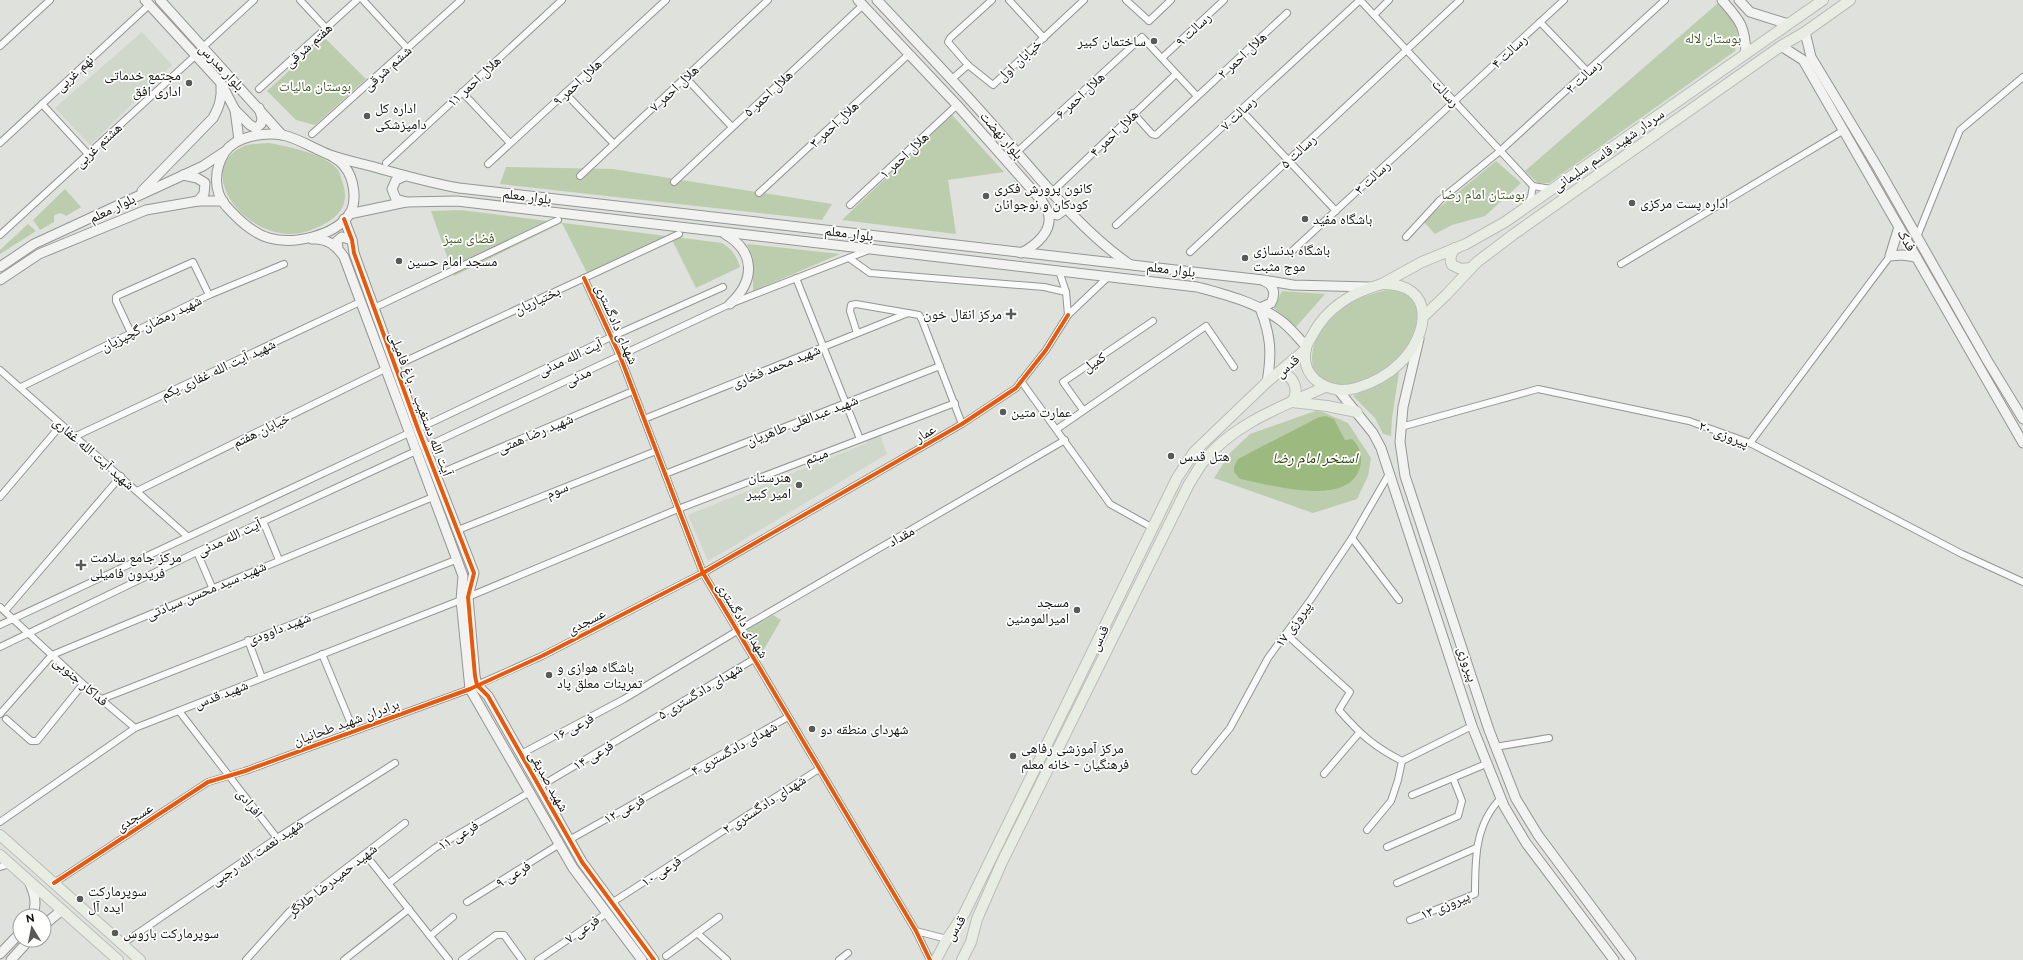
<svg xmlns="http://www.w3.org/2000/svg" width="2023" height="960" font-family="Raleway,'Noto Naskh Arabic',sans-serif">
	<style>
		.built { fill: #d0d7cb }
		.green { fill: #bccdae }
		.water { fill: #9cba7f }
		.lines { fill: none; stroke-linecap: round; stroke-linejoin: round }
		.street-casing { stroke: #949692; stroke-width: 8 }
		.secondary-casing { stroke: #949692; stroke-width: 11 }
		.primary-casing { stroke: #babcb9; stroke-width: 12 }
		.street { stroke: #fafafa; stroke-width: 6 }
		.secondary { stroke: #f2f3f0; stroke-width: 9 }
		.primary { stroke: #e8ede4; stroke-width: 10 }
		.cycleway-casing { stroke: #fff; stroke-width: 6 }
		.cycleway { stroke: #e8590c; stroke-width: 4 }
		.poi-dot { fill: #575a55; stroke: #fff; stroke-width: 1.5 }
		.labels { text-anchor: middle; stroke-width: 3.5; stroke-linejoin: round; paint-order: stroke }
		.street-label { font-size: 14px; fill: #0f110d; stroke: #fff }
		.park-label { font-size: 14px; fill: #3c581f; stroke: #fff }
		.poi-label { font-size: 14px; fill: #0f110d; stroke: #fff; text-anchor: start }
		.water-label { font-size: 15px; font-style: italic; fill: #2b4609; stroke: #fff }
	</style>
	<rect width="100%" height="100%" fill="#dee1dc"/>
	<g class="built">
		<polygon points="142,32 172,65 90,145 55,108"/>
		<polygon points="878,430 887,454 708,561 688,515 867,443 865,434"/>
	</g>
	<g class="green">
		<path d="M1718,3C1736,22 1741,24 1735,51L1549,183H1538L1525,171Z"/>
		<polygon points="325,38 366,79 315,125 296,120 267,91"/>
		<polygon points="952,115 1004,172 948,180 956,234 842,220"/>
		<path d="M268,143C287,146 326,154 338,170C340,173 341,178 342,181C353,210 332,222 308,231C253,250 188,171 244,146C251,143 261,144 268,143Z"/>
		<polygon points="1496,161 1521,183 1485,216 1452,225 1435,234 1423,221"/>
		<polygon points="506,167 613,169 832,204 822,220 500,184"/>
		<path d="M65,189L81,207L66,216C61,212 58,213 54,216V222L40,230L33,220Z"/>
		<path d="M461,210L722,243C732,249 736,255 740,267L696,288L671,238L590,279L562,223L454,276L431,211Z"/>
		<polygon points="28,224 36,231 0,254 0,250"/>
		<polygon points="747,244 840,254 753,291 753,258"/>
		<path d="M1389,289C1393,290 1400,290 1403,292C1433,307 1410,348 1392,364C1379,375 1362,381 1346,385C1339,386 1331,384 1325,381C1301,368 1315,334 1329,318C1343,301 1369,295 1389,289Z"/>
		<polygon points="1282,291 1325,294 1296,327 1274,308"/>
		<polygon points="1399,372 1392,418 1391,436 1383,434 1375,418 1353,396"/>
		<polygon points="1318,410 1348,423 1371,458 1368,476 1357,499 1313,513 1214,478 1231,452 1250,434"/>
		<polygon points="773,615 781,620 760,656 745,631"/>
	</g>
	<path class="water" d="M1326,416L1334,419L1345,440L1352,439C1360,447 1363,456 1360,467C1349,509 1269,484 1240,479L1234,472V467L1238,459L1319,417Z"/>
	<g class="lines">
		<defs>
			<g id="street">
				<polyline points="300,0 326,28"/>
				<polyline points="363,0 408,49"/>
				<polyline points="992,0 950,38 948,42 968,65 993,85 1084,0"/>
				<polyline points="1009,0 1044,38"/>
				<polyline points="1126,0 1149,21 1171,0"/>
				<polyline points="1360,0 1533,186 1551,189"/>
				<polyline points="1374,15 1389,0"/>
				<polyline points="1540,22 1587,71"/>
				<polyline points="0,46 50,0"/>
				<polyline points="203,47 254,0"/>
				<polyline points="1162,58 1224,0"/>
				<polyline points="685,77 732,127"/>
				<polyline points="952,79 968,65"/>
				<polyline points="259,89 357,0"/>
				<polyline points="462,92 510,143"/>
				<polyline points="565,93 614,144"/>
				<polyline points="42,104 88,154"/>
				<polyline points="1241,110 1336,211"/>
				<polyline points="1133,113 1152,134 1156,135 1287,13"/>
				<polyline points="312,134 461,0"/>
				<polyline points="0,143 149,5"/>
				<polyline points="1017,152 1142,37 1197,96"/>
				<polyline points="386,163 562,0"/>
				<polyline points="488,164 666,0"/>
				<polyline points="580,176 768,0"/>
				<polyline points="674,182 863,5"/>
				<polyline points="1052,192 1176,74"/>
				<polyline points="759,193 909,54"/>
				<polyline points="850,205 957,105"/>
				<polyline points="1527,205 1531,197 1533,186"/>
				<polyline points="1116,225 1360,0"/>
				<polyline points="0,235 196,55"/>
				<polyline points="1406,237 1440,200 1500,151 1665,0"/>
				<polyline points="1917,237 1960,130 2023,77"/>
				<polyline points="1190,252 1460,0"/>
				<polyline points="1290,253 1564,0"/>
				<polyline points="849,258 870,273 1044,287 1066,292"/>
				<polyline points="1621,264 1844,130"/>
				<polyline points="1059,271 1066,292 1068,315 1109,276"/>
				<polyline points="584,278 620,356 703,573 916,931 930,960"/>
				<polyline points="796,278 860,439"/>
				<polyline points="374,308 558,220"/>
				<polyline points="131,333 116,301 116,297 119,295 193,262 209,295"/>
				<polyline points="857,333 850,311 851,305 856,304 919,315 922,320 962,424"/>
				<polyline points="395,366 679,234"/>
				<polyline points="0,370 187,536"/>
				<polyline points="1021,381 1110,504 1153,528"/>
				<polyline points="21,387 209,295 284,264"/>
				<polyline points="1083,410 1063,382 1153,321"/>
				<polyline points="644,419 908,313"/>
				<polyline points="1401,427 1538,389 1689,421 1750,443 1962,554 2023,582"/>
				<polyline points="418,429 611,337 723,287"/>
				<polyline points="1057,429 1206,326 1234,367"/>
				<polyline points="76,436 360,302"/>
				<polyline points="1750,443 1890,256"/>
				<polyline points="425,447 730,304 869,250"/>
				<polyline points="665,474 940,366"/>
				<polyline points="436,475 633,391"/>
				<polyline points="137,491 385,369"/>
				<polyline points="0,497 61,425"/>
				<polyline points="263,521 279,560"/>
				<polyline points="458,530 656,451"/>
				<polyline points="1352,538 1399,600"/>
				<polyline points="197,552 212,587"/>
				<polyline points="468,597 678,509 955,403"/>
				<polyline points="0,607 83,684 135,728"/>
				<polyline points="5,611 121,476"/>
				<polyline points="0,625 409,433"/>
				<path d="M1286,634L1350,692L1339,710C1360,734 1373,746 1402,761L1472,726"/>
				<polyline points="248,640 262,678"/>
				<polyline points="0,647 197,552 416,451"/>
				<polyline points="322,654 354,731"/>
				<polyline points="477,685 542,656 703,573 962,424 1016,388 1046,350 1068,315"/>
				<polyline points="102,699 458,559"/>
				<polyline points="179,711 277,838"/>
				<polyline points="0,714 52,655 433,497"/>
				<polyline points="6,719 31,741 37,741 83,684"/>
				<polyline points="1495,747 1549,738"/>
				<polyline points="521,754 624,699 737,631 1065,440"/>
				<polyline points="1195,771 1230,728 1268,658 1311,599 1352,538 1389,474"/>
				<polyline points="1324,774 1359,733"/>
				<polyline points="539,787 754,659"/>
				<polyline points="1412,795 1486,764"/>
				<polyline points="0,822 135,728 461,600"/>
				<polyline points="1367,830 1391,801 1398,780 1402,761"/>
				<polyline points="569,840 788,717"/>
				<polyline points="1387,847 1458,816 1462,801 1453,778"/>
				<polyline points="365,854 449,960"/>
				<polyline points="0,867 10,864"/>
				<polyline points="54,883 208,782 245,771 470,689"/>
				<polyline points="389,883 435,848 530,792"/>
				<polyline points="1397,883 1476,848"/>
				<polyline points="467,902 558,845"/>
				<polyline points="613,902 819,769"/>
				<path d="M1410,920L1475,894C1475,859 1475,824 1501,798"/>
				<polyline points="916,931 947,939"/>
				<polyline points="697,933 727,960"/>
				<polyline points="430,936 453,917"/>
				<polyline points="122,944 277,838 395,763"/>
				<polyline points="666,956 719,917"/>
				<polyline points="246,960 289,912 405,823"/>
				<polyline points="344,960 409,909"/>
				<polyline points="462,960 496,935 504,935 522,960"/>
				<polyline points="538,960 607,913"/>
				<polyline points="839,960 848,953"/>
			</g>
			<g id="secondary">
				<polyline points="145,0 221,83 235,110 239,140"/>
				<polyline points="160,0 282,135"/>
				<path d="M858,0L957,105L1042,201C1044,205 1047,209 1048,212C1054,231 1035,246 1021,253"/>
				<path d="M877,0C918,44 960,87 999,132C1040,178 1079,229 1129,264"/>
				<path d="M1722,0C1740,21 1745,25 1746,54"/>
				<polyline points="1739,0 1750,12 1788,24"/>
				<polyline points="1805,32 1811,57 1878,168 1987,360 2023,419"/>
				<polyline points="1781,46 1803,60 2023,443"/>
				<polyline points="235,110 250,125 256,128 261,124 262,118 259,108"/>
				<path d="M330,155C334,158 341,161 344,166C354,177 358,202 349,215C334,236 293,245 269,238C252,233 238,219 226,206C213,191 214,169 225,152C236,136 264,132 283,135C300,139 314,149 330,155C344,160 359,163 374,167C402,175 430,183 459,188L1263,280L1293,285L1369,287"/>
				<polyline points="183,175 197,178 205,183 204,194 198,201"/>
				<polyline points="405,176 396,180 392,189 396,199 406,202"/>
				<path d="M142,191L213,118C219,107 222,99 221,86"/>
				<polyline points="1049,213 1057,215 1064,210 1066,206"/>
				<path d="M349,214L406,202L457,201L1197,287C1227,295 1255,302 1280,320C1290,327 1298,338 1306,346"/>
				<polyline points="344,219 352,240 354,253 418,429 474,573 468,597 475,676 477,685 488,696 582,862 654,960"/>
				<polyline points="1899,227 1890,256 1902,255 1916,257"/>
				<path d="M725,234C756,252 755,281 730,304"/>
				<path d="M312,239C327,238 336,245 344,257L463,576L461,600L470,689L573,868L642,960"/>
				<polyline points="338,248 337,241 342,237 352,240"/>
				<polyline points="0,267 34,244 203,166 224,152"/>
				<polyline points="0,280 39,254 146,210 198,201 223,201"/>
				<path d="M1264,281C1274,285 1276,294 1271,303L1260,308C1271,336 1272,353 1267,382"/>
				<polyline points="1419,339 1403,407 1400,442 1405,476 1489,730 1516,799 1538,835 1631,960"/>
				<polyline points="1339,391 1373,433 1381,448 1472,726 1504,806 1526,843 1614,960"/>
				<path d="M29,881C34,893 38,903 32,916"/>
				<polyline points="44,925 62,910"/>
				<polyline points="0,954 20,933"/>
				<polyline points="11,960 29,940"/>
			</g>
			<g id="primary">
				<path d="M1455,248C1451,254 1449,258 1452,265L1461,269L1471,268"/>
				<polyline points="1382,284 1422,262 1466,244 1505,222 1823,0"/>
				<path d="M1382,284C1436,283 1430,334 1400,363C1388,375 1373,383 1356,388C1330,396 1299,378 1306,348C1307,343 1311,338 1313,334C1328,306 1353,292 1382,284Z"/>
				<polyline points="1424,316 1446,295 1477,262 1514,234 1781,46 1805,32 1850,0"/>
				<path d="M1279,372C1294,375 1300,390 1292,402L1327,406L1357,412"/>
				<polyline points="0,835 140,960"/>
				<polyline points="0,855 118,960"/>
				<polyline points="936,960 947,939 964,914 1177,478 1194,452 1267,382 1306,349"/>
				<path d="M962,960L971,942L977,919L1002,862L1189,484C1194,477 1198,468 1204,461C1233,424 1283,406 1325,387"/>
			</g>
		</defs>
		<use href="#street" class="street-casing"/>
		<use href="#secondary" class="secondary-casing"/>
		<use href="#primary" class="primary-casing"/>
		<use href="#street" class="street"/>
		<use href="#secondary" class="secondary"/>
		<use href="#primary" class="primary"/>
		<defs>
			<g id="cycleway">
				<polyline points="344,219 352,240 354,253 418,429 474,573 468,597 475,676 477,685 488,696 582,862 654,960"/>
				<polyline points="584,278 620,356 703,573 916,931 930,960"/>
				<polyline points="54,883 208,782 245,771 470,689 542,656 703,573 962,424 1016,388 1046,350 1068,315"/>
			</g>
		</defs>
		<use href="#cycleway" class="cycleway-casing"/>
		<use href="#cycleway" class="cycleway"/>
	</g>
	<g class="poi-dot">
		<circle cx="1154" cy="41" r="4"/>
		<circle cx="189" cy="83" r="4"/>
		<circle cx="367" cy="116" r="4"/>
		<circle cx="986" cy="196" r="4"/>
		<circle cx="1632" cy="203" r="4"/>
		<circle cx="1305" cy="219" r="4"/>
		<circle cx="1245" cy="258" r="4"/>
		<circle cx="399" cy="261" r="4"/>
		<path d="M1009 308h4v4h4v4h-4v4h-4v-4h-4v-4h4z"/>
		<circle cx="1003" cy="412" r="4"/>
		<circle cx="1171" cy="456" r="4"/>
		<circle cx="799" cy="485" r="4"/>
		<path d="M79 559h4v4h4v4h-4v4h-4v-4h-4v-4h4z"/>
		<circle cx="1077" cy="610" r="4"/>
		<circle cx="549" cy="675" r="4"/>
		<circle cx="812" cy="729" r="4"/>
		<circle cx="1013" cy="756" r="4"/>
		<circle cx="80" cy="899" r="4"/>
		<circle cx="115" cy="933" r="4"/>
	</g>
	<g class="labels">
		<g class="street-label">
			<text transform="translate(1193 29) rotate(-43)" y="5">رسالت ۹</text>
			<text transform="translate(308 45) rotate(-42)" y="5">هفتم شرقی</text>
			<text transform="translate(1509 51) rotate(-43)" y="5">رسالت ۴</text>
			<text transform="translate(1242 55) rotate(-43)" y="5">هلال احمر ۲</text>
			<text transform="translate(1019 60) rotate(-43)" y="5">خیابان اول</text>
			<text transform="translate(222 67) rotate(47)" y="5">بلوار مدرس</text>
			<text transform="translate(387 68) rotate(-42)" y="5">ششم شرقی</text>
			<text transform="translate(74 73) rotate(-43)" y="5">نهم غربی</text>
			<text transform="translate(1583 76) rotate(-43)" y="5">رسالت ۲</text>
			<text transform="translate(474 81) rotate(-43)" y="5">هلال احمر ۱۱</text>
			<text transform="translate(577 82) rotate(-43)" y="5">هلال احمر ۹</text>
			<text transform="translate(674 88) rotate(-43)" y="5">هلال احمر ۷</text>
			<text transform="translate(768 93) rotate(-43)" y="5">هلال احمر ۵</text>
			<text transform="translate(1446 93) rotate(47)" y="5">رسالت</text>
			<text transform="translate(1080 95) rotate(-43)" y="5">هلال احمر ۶</text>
			<text transform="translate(1238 113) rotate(-43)" y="5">رسالت ۷</text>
			<text transform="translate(834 124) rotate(-43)" y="5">هلال احمر ۳</text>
			<text transform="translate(1114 133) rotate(-44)" y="5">هلال احمر ۴</text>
			<text transform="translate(1002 135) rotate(49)" y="5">بلوار نهضت</text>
			<text transform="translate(98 145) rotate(-43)" y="5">هشتم غربی</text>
			<text transform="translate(1608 150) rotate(-35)" y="5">سردار شهید قاسم سلیمانی</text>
			<text transform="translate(1298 151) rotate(-43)" y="5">رسالت ۵</text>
			<text transform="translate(904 155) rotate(-43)" y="5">هلال احمر ۱</text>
			<text transform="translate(1372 177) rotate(-43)" y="5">رسالت ۳</text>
			<text transform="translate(527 196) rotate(7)" y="5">بلوار معلم</text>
			<text transform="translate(112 208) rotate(-26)" y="5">بلوار معلم</text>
			<text transform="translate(849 233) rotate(7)" y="5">بلوار معلم</text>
			<text transform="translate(1907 240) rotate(60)" y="5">فدک</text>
			<text transform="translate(1171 269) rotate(7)" y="5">بلوار معلم</text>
			<text transform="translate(537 300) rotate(-25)" y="5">بختیاریان</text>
			<text transform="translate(151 323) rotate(-26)" y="5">شهید رمضان گچپزیان</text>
			<text transform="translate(617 324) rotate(66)" y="5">شهدای دادگستری</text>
			<text transform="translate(570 357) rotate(-25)" y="5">آیت الله مدنی</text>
			<text transform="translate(1094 362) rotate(-34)" y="5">کمیل</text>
			<text transform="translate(776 366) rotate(-22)" y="5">شهید محمد فخاری</text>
			<text transform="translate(1287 366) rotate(-41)" y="5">قدس</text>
			<text transform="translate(218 369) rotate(-25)" y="5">شهید آیت الله غفاری یکم</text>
			<text transform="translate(578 376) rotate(-25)" y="5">مدنی</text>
			<text transform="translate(421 404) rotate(69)" y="5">آیت الله دستغیب _ باغ فامیلی</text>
			<text transform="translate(802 420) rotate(-21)" y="5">شهید عبدالعلی طاهریان</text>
			<text transform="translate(261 430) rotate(-26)" y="5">خیابان هفتم</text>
			<text transform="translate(535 433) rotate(-23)" y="5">شهید رضا همتی</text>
			<text transform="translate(925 433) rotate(-31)" y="5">عمار</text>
			<text transform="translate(1724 434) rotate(21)" y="5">پیروزی ۲۰</text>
			<text transform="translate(94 453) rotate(41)" y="5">شهید آیت الله غفاری</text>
			<text transform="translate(816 456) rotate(-21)" y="5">میثم</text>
			<text transform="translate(557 490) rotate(-22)" y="5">سوم</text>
			<text transform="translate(901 536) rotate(-30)" y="5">مقداد</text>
			<text transform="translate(229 537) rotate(-25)" y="5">آیت الله مدنی</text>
			<text transform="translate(206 590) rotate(-23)" y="5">شهید سید محسن سیادتی</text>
			<text transform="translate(743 620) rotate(59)" y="5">شهدای دادگستری</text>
			<text transform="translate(586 621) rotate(-27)" y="5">عسجدی</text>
			<text transform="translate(1293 624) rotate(-54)" y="5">پیروزی ۱۷</text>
			<text transform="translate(279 628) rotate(-21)" y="5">شهید داوودی</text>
			<text transform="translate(1099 638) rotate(-64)" y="5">قدس</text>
			<text transform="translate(1468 664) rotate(72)" y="5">پیروزی</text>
			<text transform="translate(81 681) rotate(41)" y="5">فداکار جنوبی</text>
			<text transform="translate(700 691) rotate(-31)" y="5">شهدای دادگستری ۵</text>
			<text transform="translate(221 694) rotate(-21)" y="5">شهید قدس</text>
			<text transform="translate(346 722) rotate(-20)" y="5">برادران شهید طحانیان</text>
			<text transform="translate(573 727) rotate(-28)" y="5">فرعی ۱۶</text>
			<text transform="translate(734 748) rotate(-29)" y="5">شهدای دادگستری ۴</text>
			<text transform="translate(593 755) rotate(-31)" y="5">فرعی ۱۴</text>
			<text transform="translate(549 781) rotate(61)" y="5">شهید صدیقی</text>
			<text transform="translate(250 803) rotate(52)" y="5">افرادی</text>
			<text transform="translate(764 804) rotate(-33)" y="5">شهدای دادگستری ۲</text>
			<text transform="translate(624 809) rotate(-29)" y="5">فرعی ۱۲</text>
			<text transform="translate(134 817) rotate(-33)" y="5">عسجدی</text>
			<text transform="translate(458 835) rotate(-31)" y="5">فرعی ۱۱</text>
			<text transform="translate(257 852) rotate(-34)" y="5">شهید نعمت الله رجبی</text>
			<text transform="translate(661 871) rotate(-33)" y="5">فرعی ۱۰</text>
			<text transform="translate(513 874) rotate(-32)" y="5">فرعی ۹</text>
			<text transform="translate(332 880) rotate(-38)" y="5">شهید حمیدرضا طلاگر</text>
			<text transform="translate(1445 905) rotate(-23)" y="5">پیروزی ۱۳</text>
			<text transform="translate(955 928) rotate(-58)" y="5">قدس</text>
			<text transform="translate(582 929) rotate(-35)" y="5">فرعی ۷</text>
		</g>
		<g class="park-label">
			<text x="1713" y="43">بوستان لاله</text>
			<text x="315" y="91">بوستان مالیات</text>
			<text x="1483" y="199">بوستان امام رضا</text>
			<text x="469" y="243">فضای سبز</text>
		</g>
		<g class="poi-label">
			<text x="1146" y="46" text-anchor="end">ساختمان کبیر</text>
			<text x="181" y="80" text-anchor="end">مجتمع خدماتی<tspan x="181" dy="16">اداری افق</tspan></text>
			<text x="375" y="113">اداره کل<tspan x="375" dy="16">دامپزشکی</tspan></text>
			<text x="994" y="193">کانون پرورش فکری<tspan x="994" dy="16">کودکان و نوجوانان</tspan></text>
			<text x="1640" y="208">اداره پست مرکزی</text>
			<text x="1313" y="224">باشگاه مفید</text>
			<text x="1253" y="255">باشگاه بدنسازی<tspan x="1253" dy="16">موج مثبت</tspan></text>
			<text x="407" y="266">مسجد امام حسین</text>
			<text x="1002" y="319" text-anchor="end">مرکز انقال خون</text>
			<text x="1011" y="417">عمارت متین</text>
			<text x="1179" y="461">هتل قدس</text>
			<text x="791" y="482" text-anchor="end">هنرستان<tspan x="791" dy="16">امیر کبیر</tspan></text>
			<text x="90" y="562">مرکز جامع سلامت<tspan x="90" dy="16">فریدون فامیلی</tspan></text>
			<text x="1069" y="607" text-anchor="end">مسجد<tspan x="1069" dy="16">امیرالمومنین</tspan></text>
			<text x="557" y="672">باشگاه هوازی و<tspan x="557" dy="16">تمرینات معلق پاد</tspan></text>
			<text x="820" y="734">شهردای منطقه دو</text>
			<text x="1021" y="753">مرکز آموزشی رفاهی<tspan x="1021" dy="16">فرهنگیان - خانه معلم</tspan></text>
			<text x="88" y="896">سوپرمارکت<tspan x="88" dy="16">ایده آل</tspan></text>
			<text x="123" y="938">سوپرمارکت باروس</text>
		</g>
		<g class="water-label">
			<text x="1315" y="463">استخر امام رضا</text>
		</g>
	</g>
	<g transform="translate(32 928) rotate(350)"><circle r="19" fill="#ffffff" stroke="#9fa09e"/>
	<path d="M0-3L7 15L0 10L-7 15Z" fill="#575a55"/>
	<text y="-6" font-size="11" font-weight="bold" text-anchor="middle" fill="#0f110d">N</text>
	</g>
</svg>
